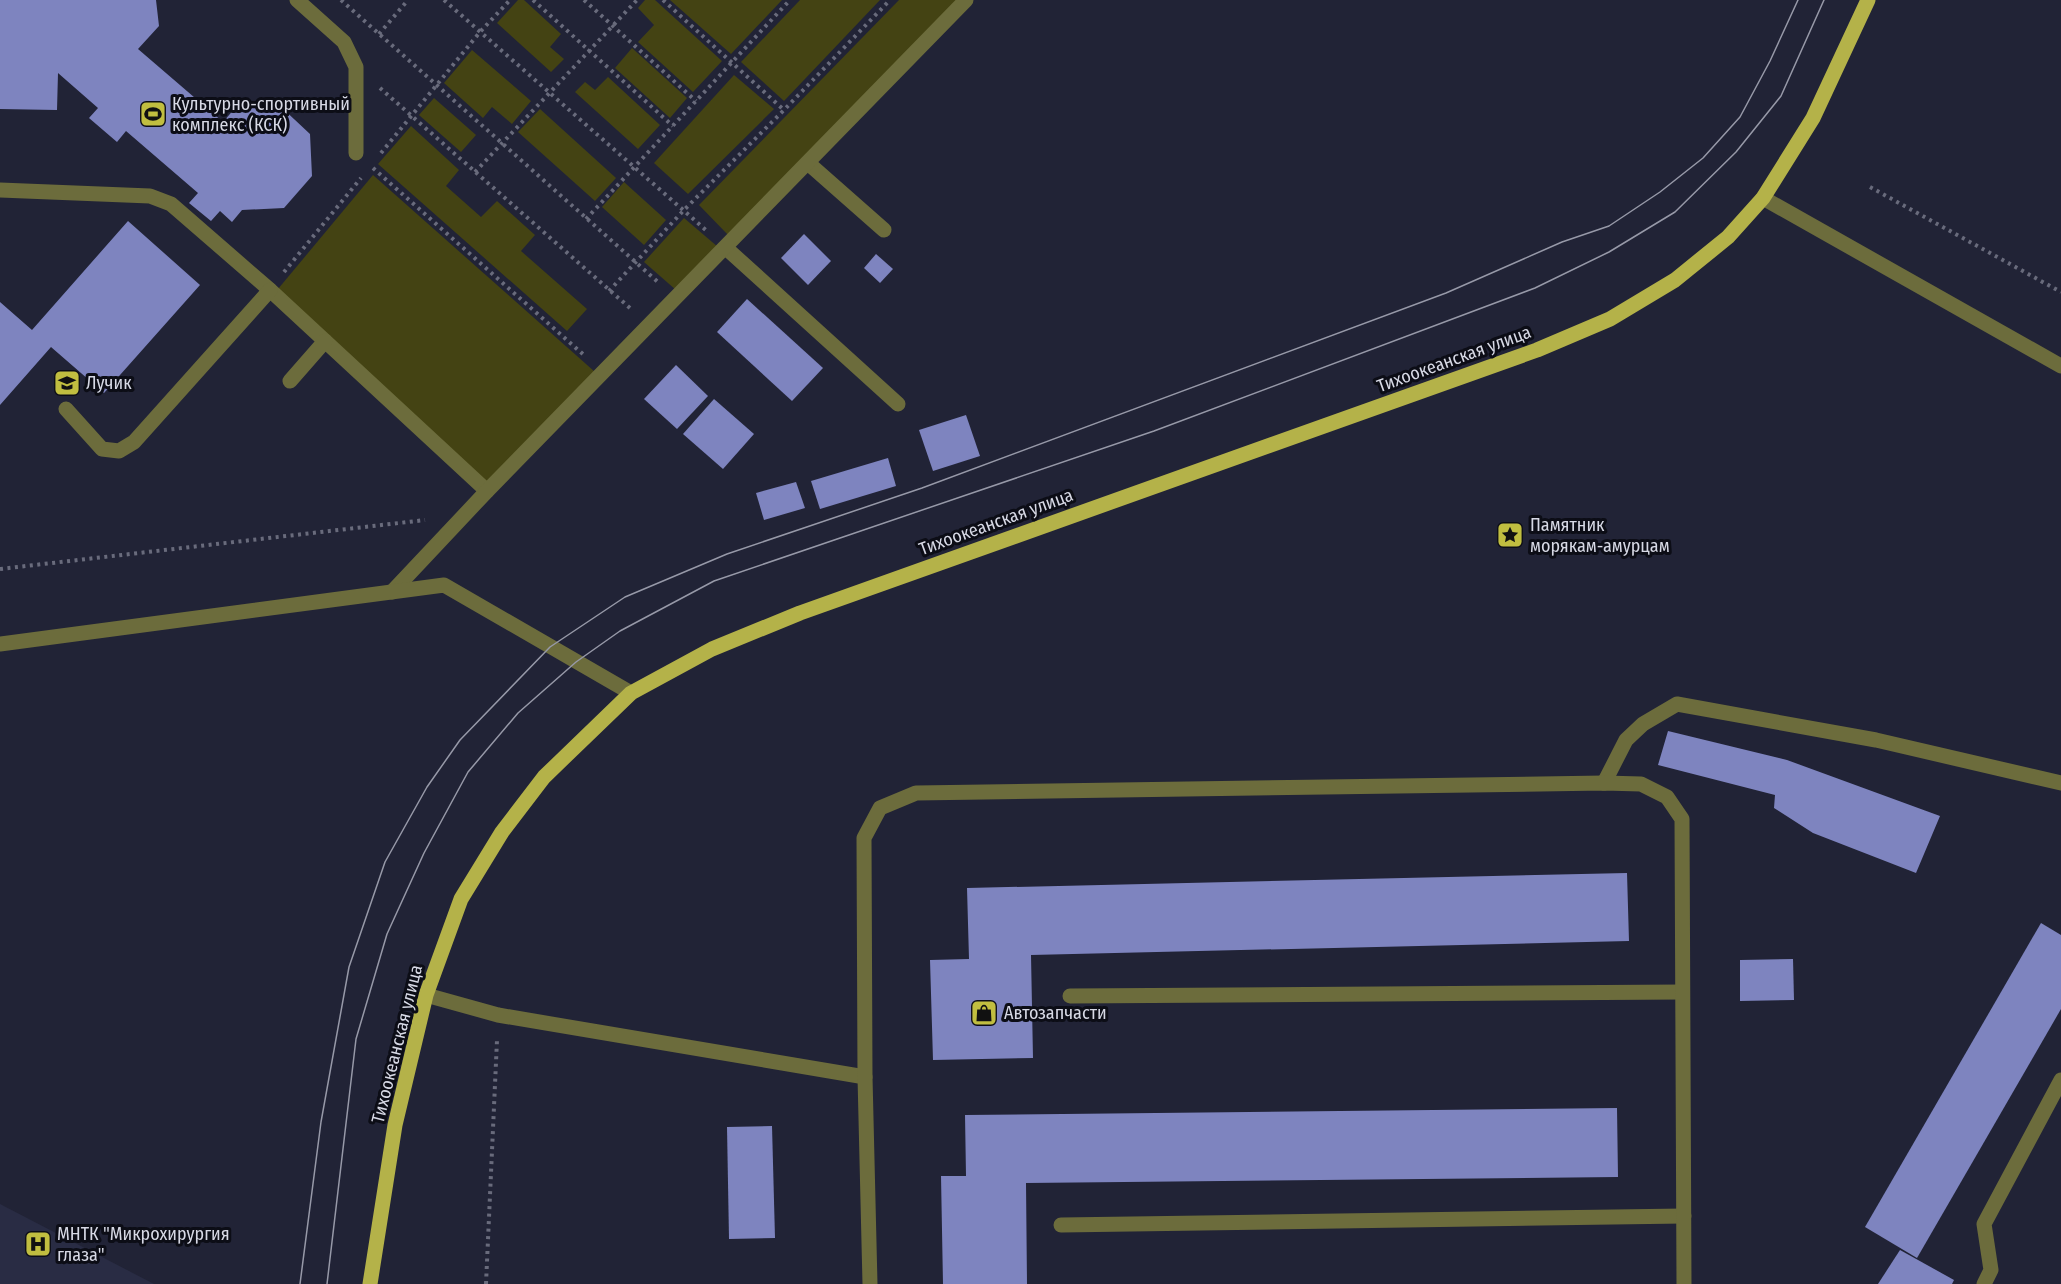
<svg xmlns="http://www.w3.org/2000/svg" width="2061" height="1284" font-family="'Fira Sans Condensed',sans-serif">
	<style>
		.built { fill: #292c44 }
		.green { fill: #444313 }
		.building { fill: #7e84bf }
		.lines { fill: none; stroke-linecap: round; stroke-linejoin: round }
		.path { stroke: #696b7c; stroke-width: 4; stroke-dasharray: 3 4.5; stroke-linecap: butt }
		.minor { stroke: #6c6c3c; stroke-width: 15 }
		.major { stroke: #b4b249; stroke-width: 15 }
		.tram { stroke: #9799a8; stroke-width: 1.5 }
		.labels { text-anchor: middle; stroke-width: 6; stroke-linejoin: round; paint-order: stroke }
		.poi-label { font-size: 18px; fill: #d7d9e5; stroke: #0c0d16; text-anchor: start }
		.street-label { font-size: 18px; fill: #d7d9e5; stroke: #0c0d16 }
	</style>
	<rect width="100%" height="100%" fill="#212336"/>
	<polygon class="built" points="0,1204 154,1284 0,1284"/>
	<g class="green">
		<polygon points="518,0 524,0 561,34 550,47 564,59 551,72 497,23"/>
		<polygon points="645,0 655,0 722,61 693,92 638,42 654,25 638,8"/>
		<polygon points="670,0 782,0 731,54"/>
		<polygon points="800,0 880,0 784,101 741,62"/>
		<polygon points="899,0 957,0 729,236 699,205"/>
		<polygon points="632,48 687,98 670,118 615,68"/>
		<polygon points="472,50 531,101 512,124 492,107 483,118 444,83"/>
		<polygon points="734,75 774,109 688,194 654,163"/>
		<polygon points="608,77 660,125 638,149 575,92 585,82 595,90"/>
		<polygon points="434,98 476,135 461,152 419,115"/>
		<polygon points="540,109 616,178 595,201 518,132"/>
		<polygon points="411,126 459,170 446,186 481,217 497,201 535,235 521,251 587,309 567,331 378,164"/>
		<polygon points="373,175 595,372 486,482 278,289"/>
		<polygon points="624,182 666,220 644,245 602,207"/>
		<polygon points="684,218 718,247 676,290 644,262"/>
	</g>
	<g class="building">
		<polygon points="0,0 156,0 159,26 138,49 223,122 236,107 279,105 310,134 312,176 284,208 242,210 232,222 220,211 211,221 189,203 198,193 126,131 117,142 89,118 98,108 58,73 57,110 0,109"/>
		<polygon points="128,221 200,285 104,393 51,347 0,405 0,302 32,330"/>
		<polygon points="804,234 831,261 808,285 781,258"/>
		<polygon points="876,254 893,269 880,283 864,268"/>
		<polygon points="747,299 823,368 792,401 717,332"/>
		<polygon points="676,365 708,396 677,429 644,399"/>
		<polygon points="714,399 754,434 723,469 683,434"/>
		<polygon points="966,415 980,456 933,471 919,430"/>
		<polygon points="888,458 896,486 820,509 811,481"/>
		<polygon points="796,482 805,508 764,520 756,493"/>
		<polygon points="1668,731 1787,760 1940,816 1916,873 1813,833 1774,808 1775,795 1658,765"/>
		<polygon points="1627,873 1629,941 1031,955 1033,1058 933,1060 930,960 969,959 967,888"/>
		<polygon points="2041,923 2061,935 2061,1009 1917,1258 1865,1227"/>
		<polygon points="1793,959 1794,1000 1740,1001 1740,960"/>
		<polygon points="1617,1108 1618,1177 1026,1183 1027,1284 943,1284 941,1176 966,1176 965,1115"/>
		<polygon points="772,1126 775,1238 729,1239 727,1127"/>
		<polygon points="1900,1250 1954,1280 1952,1284 1878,1284"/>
	</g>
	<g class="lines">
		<g class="path">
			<polyline points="341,0 658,282"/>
			<polyline points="444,0 707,231"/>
			<polyline points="533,0 673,126"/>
			<polyline points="584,0 696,101"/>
			<polyline points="663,0 784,110"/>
			<polyline points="379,34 408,0"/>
			<polyline points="380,88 631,309"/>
			<polyline points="381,153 480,32 510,0"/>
			<polyline points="373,168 585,356"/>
			<polyline points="475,172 637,0"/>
			<polyline points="1870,187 2061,292"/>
			<polyline points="586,219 790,0"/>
			<polyline points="284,272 361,178"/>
			<polyline points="609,291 684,210 784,110 890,0"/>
			<polyline points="0,569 425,520"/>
			<polyline points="486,1284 497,1040"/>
		</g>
		<g class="minor">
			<polyline points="297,0 344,42 356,67 356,153"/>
			<polyline points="808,163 884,230"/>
			<polyline points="0,190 150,196 171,204 270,290 487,491"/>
			<polyline points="1763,198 2061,366"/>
			<polyline points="726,248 898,404"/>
			<polyline points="290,381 325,341"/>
			<polyline points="66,409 102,449 119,451 134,442 270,290"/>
			<polyline points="392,592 487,491 966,0"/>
			<polyline points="0,644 444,585 631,693"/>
			<polyline points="1604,783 1626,740 1643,724 1677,704 1876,740 2061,783"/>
			<polyline points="426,995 498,1015 865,1077"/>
			<polyline points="1070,996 1682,992"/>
			<polyline points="1061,1225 1684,1216"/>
			<polyline points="870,1284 865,1077 864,838 880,808 916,793 1604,783 1641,784 1667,797 1682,819 1684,1284"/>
			<polyline points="1984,1284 1991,1270 1984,1224 2061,1080"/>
		</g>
		<polyline class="major" points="370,1284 395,1125 426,995 461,899 502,832 544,777 631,693 712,649 800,613 1537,350 1610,319 1675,280 1728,237 1763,198 1813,118 1868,0"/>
		<g class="tram">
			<polyline points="300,1284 321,1122 349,967 385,862 427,787 460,740 550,647 625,597 727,554 922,488 1446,293 1562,242 1609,226 1660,192 1703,158 1740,117 1770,61 1798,0"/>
			<polyline points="327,1284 356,1039 387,934 424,853 468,772 518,713 576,662 620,631 714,581 1154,431 1535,288 1609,252 1675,212 1736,152 1781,96 1824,0"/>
		</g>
	</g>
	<defs>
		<symbol id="stadium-square" viewBox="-11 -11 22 22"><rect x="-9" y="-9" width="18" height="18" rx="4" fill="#c1be40" stroke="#0c0d16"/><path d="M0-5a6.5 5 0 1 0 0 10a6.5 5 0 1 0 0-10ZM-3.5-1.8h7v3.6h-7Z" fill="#111"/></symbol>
		<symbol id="school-square" viewBox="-11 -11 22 22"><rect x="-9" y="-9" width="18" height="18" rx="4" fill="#c1be40" stroke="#0c0d16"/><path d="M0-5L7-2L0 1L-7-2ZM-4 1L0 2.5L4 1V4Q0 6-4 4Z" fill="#111"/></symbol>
		<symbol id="sight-square" viewBox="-11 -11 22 22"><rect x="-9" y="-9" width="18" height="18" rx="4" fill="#c1be40" stroke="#0c0d16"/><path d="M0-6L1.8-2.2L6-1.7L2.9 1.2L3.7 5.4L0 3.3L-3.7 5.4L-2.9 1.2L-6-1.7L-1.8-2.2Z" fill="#111"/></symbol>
		<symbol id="shop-square" viewBox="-11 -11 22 22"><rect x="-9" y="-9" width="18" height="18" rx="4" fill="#c1be40" stroke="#0c0d16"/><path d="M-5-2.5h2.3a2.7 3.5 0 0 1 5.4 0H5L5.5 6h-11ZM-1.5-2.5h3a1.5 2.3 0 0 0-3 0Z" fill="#111"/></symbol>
		<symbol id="hospital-square" viewBox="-11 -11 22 22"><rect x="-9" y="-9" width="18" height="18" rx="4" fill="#c1be40" stroke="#0c0d16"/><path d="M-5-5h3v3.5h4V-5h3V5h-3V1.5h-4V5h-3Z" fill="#111"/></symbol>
	</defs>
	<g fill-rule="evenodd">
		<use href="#stadium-square" x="138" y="99" width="30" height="30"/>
		<use href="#school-square" x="52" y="368" width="30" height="30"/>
		<use href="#sight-square" x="1495" y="520" width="30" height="30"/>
		<use href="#shop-square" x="969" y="998" width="30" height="30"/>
		<use href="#hospital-square" x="23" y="1229" width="30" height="30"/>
	</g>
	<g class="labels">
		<g class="poi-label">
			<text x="172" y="110">Культурно-спортивный<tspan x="172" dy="21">комплекс (КСК)</tspan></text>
			<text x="86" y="389">Лучик</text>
			<text x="1530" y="531">Памятник<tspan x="1530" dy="21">морякам-амурцам</tspan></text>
			<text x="1004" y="1019">Автозапчасти</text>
			<text x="57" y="1240">МНТК "Микрохирургия<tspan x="57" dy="21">глаза"</tspan></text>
		</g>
		<g class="street-label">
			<text transform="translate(1454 359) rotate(-20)" y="6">Тихоокеанская улица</text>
			<text transform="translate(996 522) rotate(-20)" y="6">Тихоокеанская улица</text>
			<text transform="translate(397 1044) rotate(-76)" y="6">Тихоокеанская улица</text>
		</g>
	</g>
</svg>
